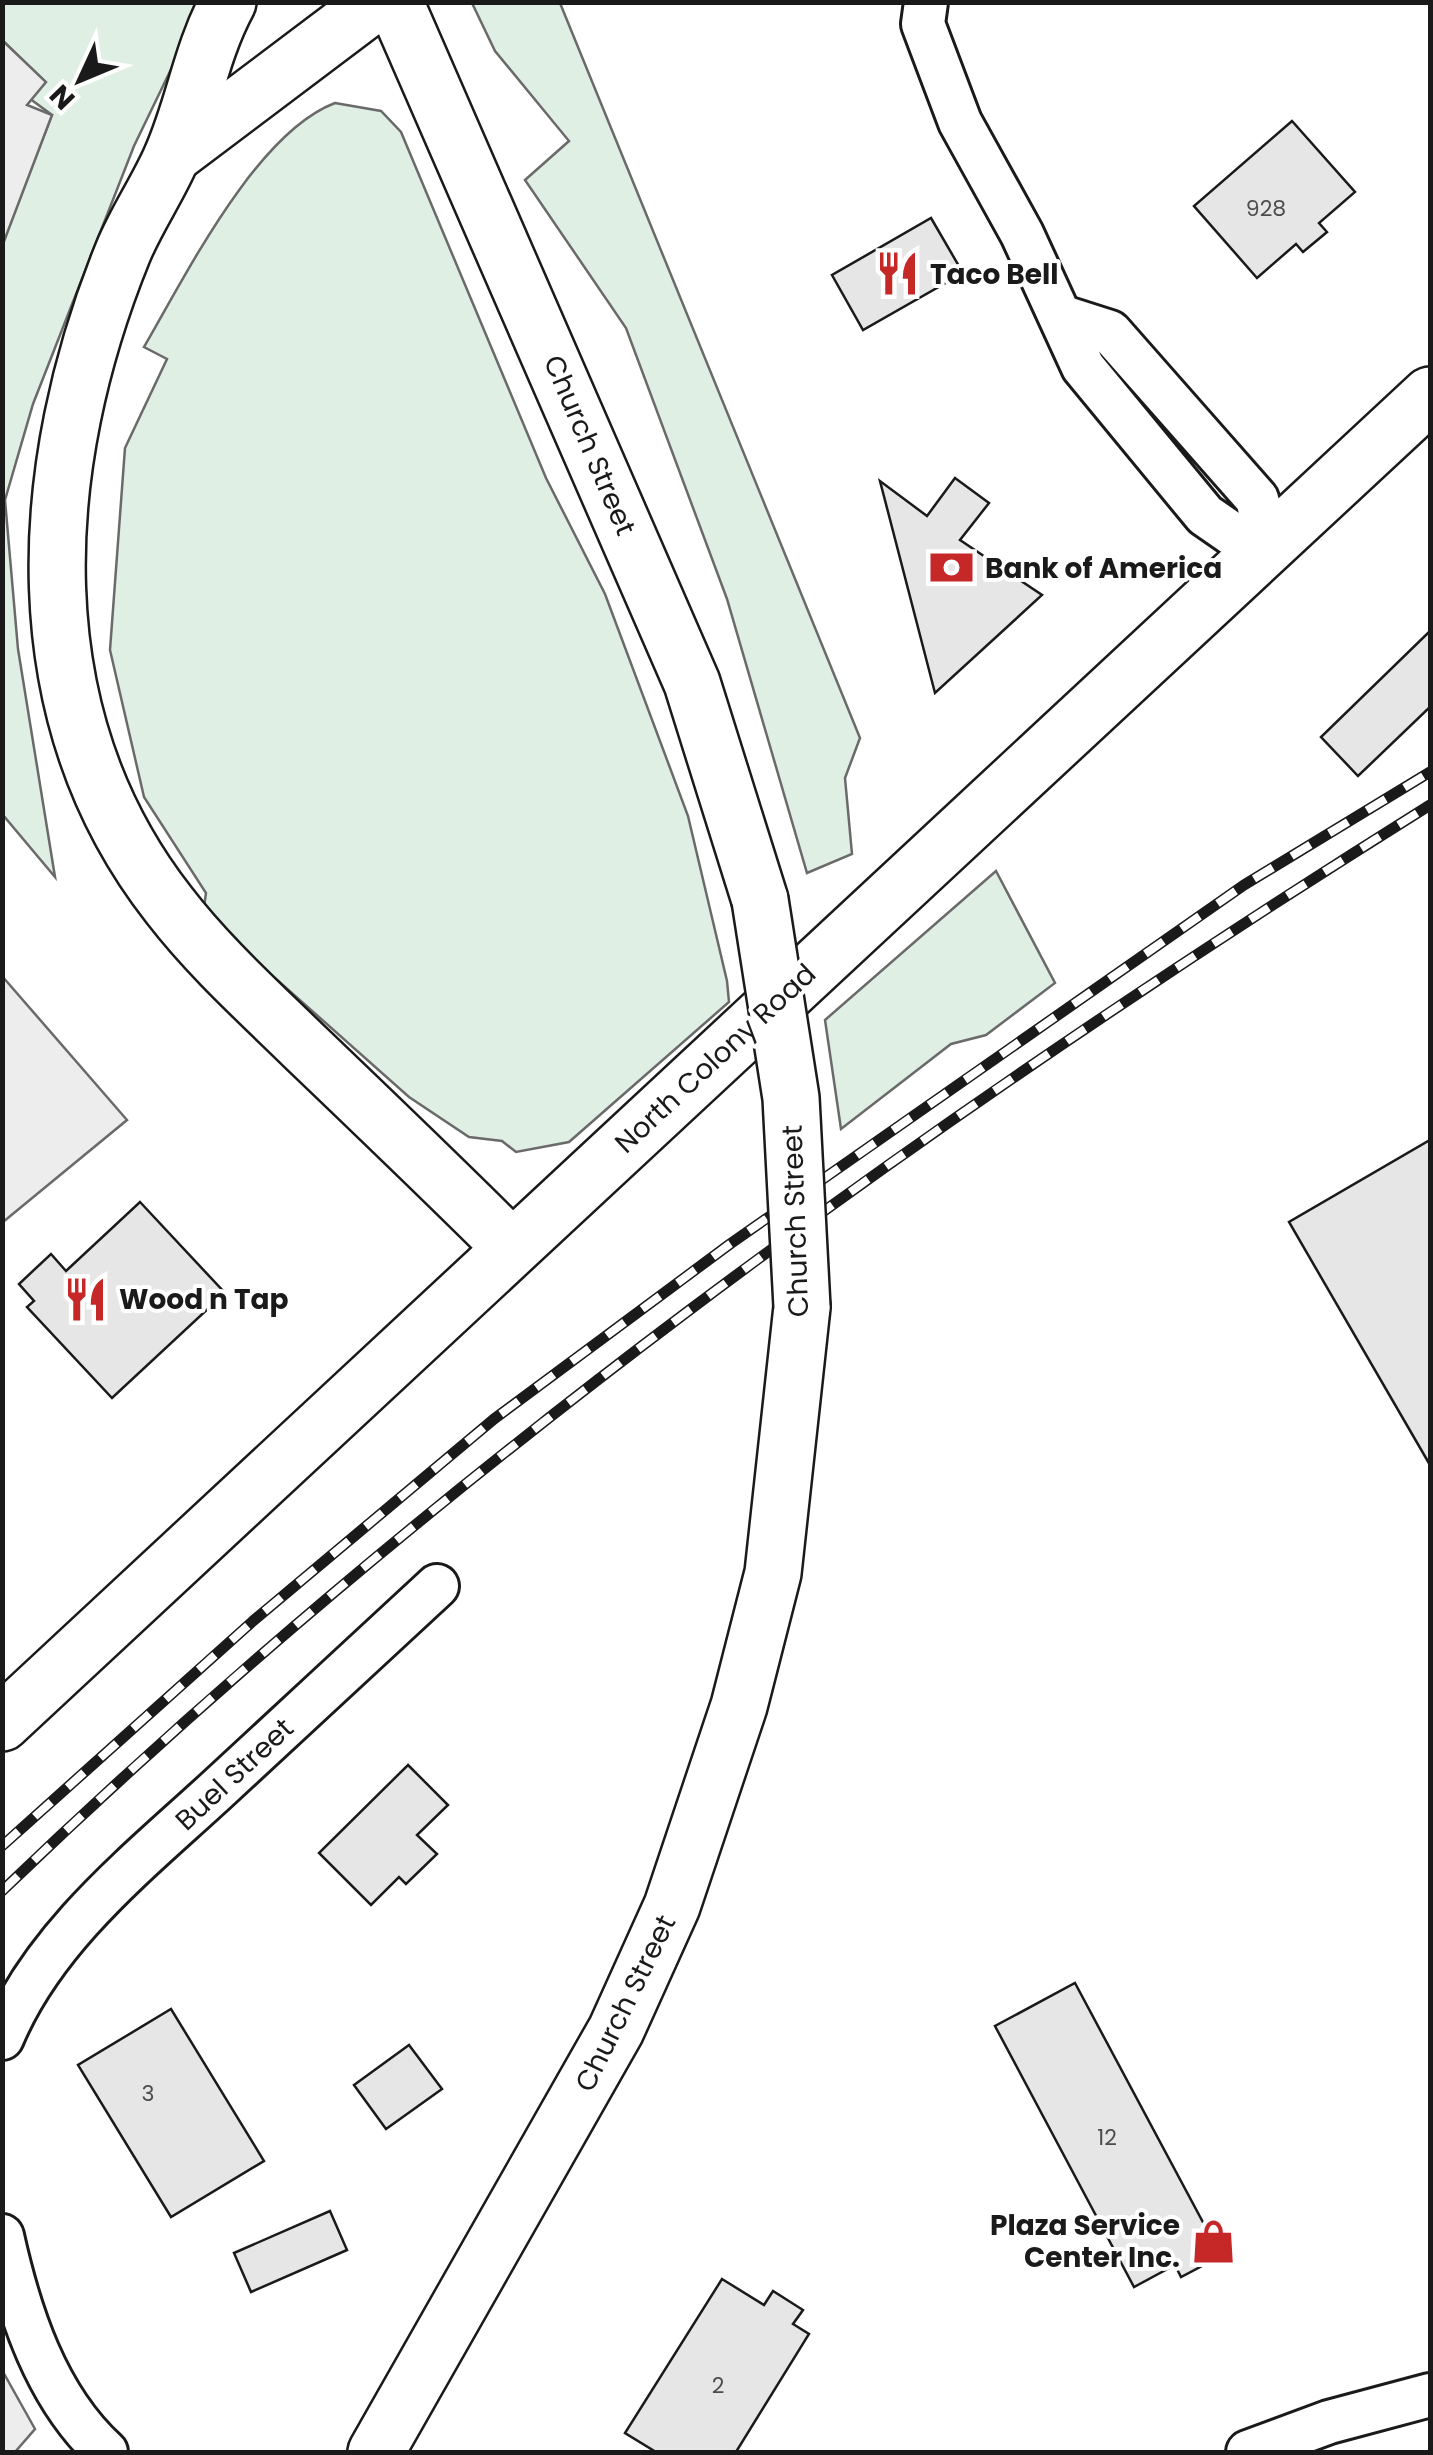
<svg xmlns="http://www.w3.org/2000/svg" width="1433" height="2455" font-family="Poppins,sans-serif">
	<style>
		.green { fill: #e0efe3; stroke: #6a6a6a; stroke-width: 2.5 }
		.parking { fill: #ededed; stroke: #6a6a6a; stroke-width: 2.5 }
		.building { fill: #e6e6e6; stroke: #1a1a1a; stroke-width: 2.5 }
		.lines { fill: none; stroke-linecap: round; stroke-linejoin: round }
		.minor-casing { stroke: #1a1a1a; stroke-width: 48 }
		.major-casing { stroke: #1a1a1a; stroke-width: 60 }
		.minor { stroke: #fff; stroke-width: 42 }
		.major { stroke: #fff; stroke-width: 55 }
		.rail-casing { stroke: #1a1a1a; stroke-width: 11 }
		.rail { stroke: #fff; stroke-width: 8; stroke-dasharray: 22; stroke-linecap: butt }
		.major-bridge-casing { stroke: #1a1a1a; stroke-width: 60; stroke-linecap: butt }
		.major-bridge { stroke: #fff; stroke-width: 55 }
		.labels { text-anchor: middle; stroke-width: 8; stroke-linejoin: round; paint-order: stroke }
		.number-label { font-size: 22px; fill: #4d4d4d }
		.poi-label { font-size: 28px; font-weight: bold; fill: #1a1a1a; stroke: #fff; text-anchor: start }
		.street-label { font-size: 28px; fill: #1a1a1a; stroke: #fff }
	</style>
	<rect width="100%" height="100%" fill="#fff"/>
	<g class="green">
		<polygon points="3,3 203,3 134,146 33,404 5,500 18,649 55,877 3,815 2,244 52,115 29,98 45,82 3,41"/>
		<polygon points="472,3 560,3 860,738 845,778 852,854 807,873 727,599 626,328 525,180 569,141 495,51"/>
		<path d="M335,103L381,111L401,132L546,478L605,594L688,816L727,981L729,1002L569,1142L516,1152L502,1141L469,1137L409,1097L203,914L206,893L144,797L110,650L125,448L167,359L144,347C186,275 256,133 335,103Z"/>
		<polygon points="996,871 1055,983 986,1035 951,1044 841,1129 825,1020"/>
	</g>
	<g class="parking">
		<polygon points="3,41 46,82 27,105 52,115 3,244"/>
		<polygon points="2,976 127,1120 3,1222 2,1222"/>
		<polygon points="2,2370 35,2429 15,2452 3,2452"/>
	</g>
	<g class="building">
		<polygon points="1292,121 1355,192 1319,223 1327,232 1303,252 1296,244 1257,278 1194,206"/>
		<polygon points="931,218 963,273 863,330 832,275"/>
		<polygon points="955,478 989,503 960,540 1042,595 935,693 880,481 927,516"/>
		<polygon points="1430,631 1430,707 1358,776 1321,737"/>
		<polygon points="1430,1140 1430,1465 1289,1222"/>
		<polygon points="140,1202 225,1293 112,1398 27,1307 34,1301 19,1284 51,1254 66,1271"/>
		<polygon points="408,1765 448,1805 417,1835 437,1854 406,1884 399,1877 371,1905 319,1853"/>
		<polygon points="1075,1983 1221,2256 1181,2277 1175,2265 1134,2287 995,2026"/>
		<polygon points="171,2009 264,2161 171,2217 78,2065"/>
		<polygon points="409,2045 442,2089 386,2129 354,2085"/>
		<polygon points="330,2211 347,2250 251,2292 234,2253"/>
		<polygon points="722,2279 764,2305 773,2291 803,2310 793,2324 809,2334 736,2452 656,2452 625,2433"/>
	</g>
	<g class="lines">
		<defs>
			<g id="minor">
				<polyline points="926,2 923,24 960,122 1022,234 1083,367 1205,515 1244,542 1268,544 1257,499 1110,332 1063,317"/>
				<path d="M2,2038C45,1935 140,1861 220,1787C292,1720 365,1653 437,1586"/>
				<path d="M2,2236C19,2313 46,2397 106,2452"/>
				<polyline points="1248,2452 1329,2422 1430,2395"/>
			</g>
			<g id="major">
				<path d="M228,2C200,54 194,107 171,158C157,190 136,220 123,252C36,466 20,715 169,905C209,957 258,1001 305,1047C374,1113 443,1179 511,1247"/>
				<polyline points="395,2 692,683 760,900"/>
				<polyline points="173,155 376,2"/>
				<polyline points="2,1723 1430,395"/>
				<polyline points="376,2452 616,2030 672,1906 739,1706 773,1573 802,1307"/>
			</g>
		</defs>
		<use href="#minor" class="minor-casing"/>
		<use href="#major" class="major-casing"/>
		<use href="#minor" class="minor"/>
		<use href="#major" class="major"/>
		<defs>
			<g id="rail">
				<polyline points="2,1846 253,1621 494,1419 730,1244 1244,885 1430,772"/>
				<path d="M2,1891C435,1475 922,1123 1430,805"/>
			</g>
		</defs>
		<use href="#rail" class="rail-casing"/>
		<use href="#rail" class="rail"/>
		<defs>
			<polyline id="major-bridge" points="760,900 791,1098 802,1307"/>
		</defs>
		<use href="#major-bridge" class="major-bridge-casing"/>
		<use href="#major-bridge" class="major-bridge"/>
	</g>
	<defs>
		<symbol id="restaurant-bare" viewBox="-9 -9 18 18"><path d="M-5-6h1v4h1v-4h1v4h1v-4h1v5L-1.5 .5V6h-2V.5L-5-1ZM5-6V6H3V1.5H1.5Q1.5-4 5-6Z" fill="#c62828" stroke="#fff" stroke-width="2.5" paint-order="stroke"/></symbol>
		<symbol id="bank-bare" viewBox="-9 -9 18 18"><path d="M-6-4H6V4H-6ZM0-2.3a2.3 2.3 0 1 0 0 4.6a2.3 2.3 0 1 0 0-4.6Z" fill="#c62828" stroke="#fff" stroke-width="2.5" paint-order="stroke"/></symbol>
		<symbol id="shop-bare" viewBox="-9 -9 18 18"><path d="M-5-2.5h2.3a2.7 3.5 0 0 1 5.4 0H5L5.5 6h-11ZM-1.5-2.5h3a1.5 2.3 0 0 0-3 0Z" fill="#c62828" stroke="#fff" stroke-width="2.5" paint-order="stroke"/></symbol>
	</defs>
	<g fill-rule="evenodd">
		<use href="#restaurant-bare" x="866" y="242" width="63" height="63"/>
		<use href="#bank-bare" x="920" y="536" width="63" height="63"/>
		<use href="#restaurant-bare" x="54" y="1268" width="63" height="63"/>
		<use href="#shop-bare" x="1182" y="2210" width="63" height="63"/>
	</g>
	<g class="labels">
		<g class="number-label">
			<text x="1266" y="216">928</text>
			<text x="148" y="2101">3</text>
			<text x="1107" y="2145">12</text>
			<text x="718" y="2393">2</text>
		</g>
		<g class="poi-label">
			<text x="930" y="284">Taco Bell</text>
			<text x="985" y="578">Bank of America</text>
			<text x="119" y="1309">Wood n Tap</text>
			<text x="1180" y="2235" text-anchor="end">Plaza Service<tspan x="1180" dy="32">Center Inc.</tspan></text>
		</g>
		<g class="street-label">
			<text transform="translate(590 445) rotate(67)" y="10">Church Street</text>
			<text transform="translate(715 1058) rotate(-43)" y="10">North Colony Road</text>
			<text transform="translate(795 1221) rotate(-92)" y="10">Church Street</text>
			<text transform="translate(234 1774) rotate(-43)" y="10">Buel Street</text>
			<text transform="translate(625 2003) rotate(-64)" y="10">Church Street</text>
		</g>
	</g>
	<rect width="1433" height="2455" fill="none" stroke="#1a1a1a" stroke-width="10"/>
	<g transform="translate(80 80) rotate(226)" stroke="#ffffff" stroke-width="8" paint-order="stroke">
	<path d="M0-8L18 38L0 25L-18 38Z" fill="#1a1a1a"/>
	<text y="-15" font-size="28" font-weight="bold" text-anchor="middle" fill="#1a1a1a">N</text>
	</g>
</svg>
